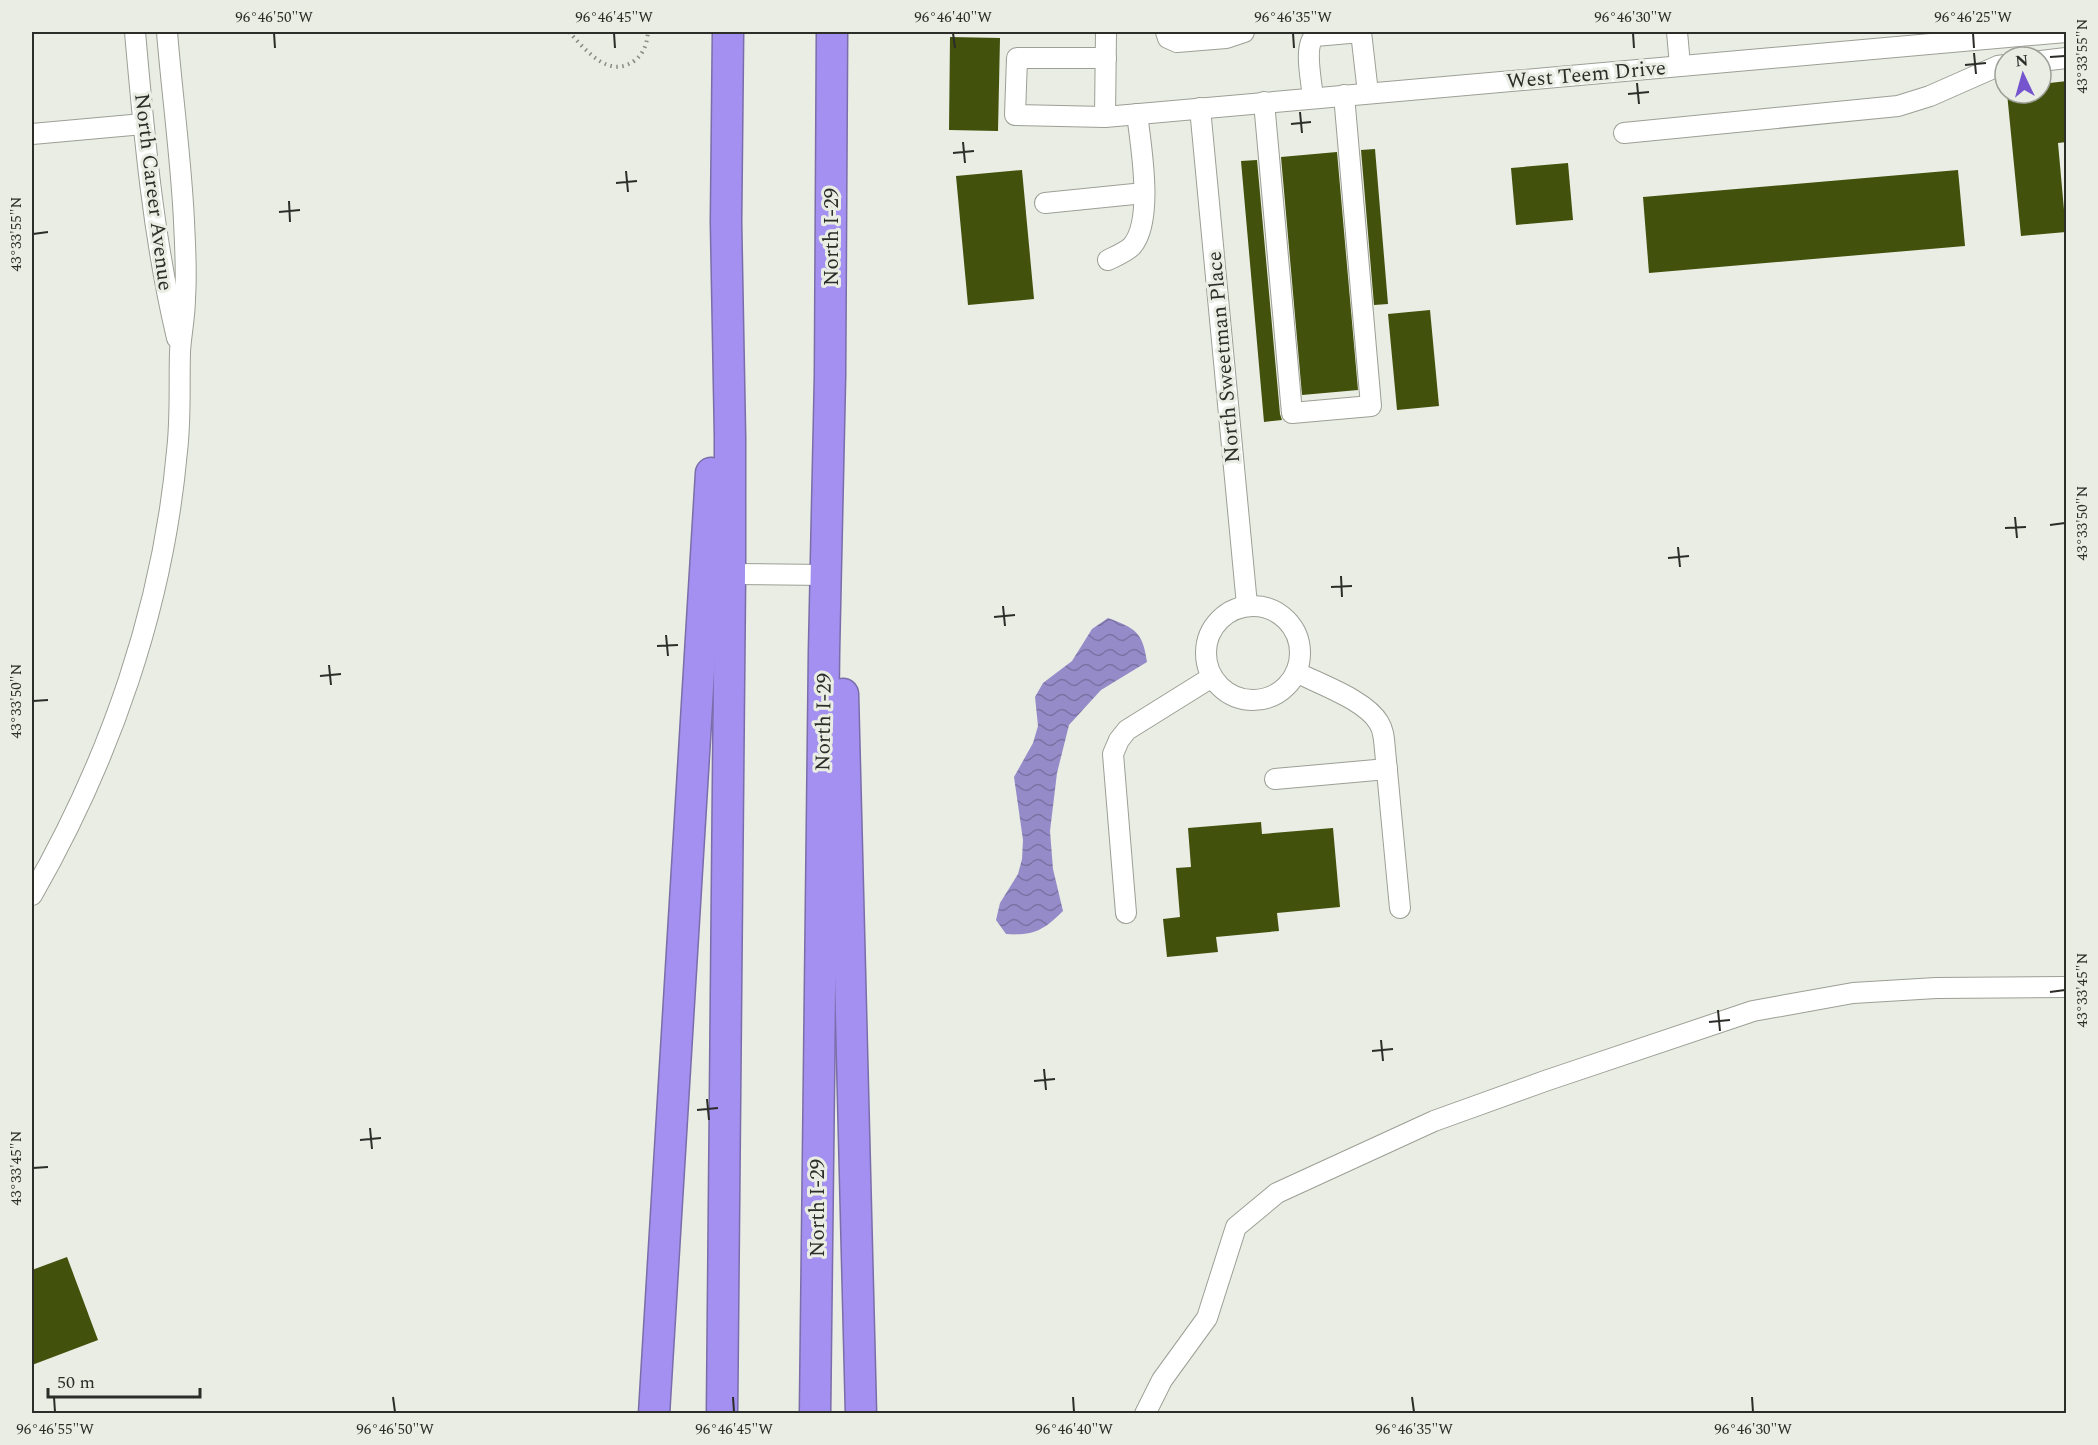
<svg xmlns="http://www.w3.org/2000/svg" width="2098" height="1445" font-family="Spectral,serif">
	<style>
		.water { fill: url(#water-waves) }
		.building { fill: #42510c }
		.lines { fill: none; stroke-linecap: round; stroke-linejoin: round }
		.minor-casing { stroke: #9c9f95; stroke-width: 22 }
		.highway-casing { stroke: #7a6daa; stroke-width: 33 }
		.path { stroke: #888a83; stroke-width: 4; stroke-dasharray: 1.5 4.5; stroke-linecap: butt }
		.minor { stroke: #fff; stroke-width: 20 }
		.highway { stroke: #a490f0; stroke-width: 30 }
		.ticks { fill: none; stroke: #2c2d29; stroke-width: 2 }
		.labels { text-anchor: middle; stroke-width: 6; stroke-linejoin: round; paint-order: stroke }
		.street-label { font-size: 21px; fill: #2c2d29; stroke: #e9ede3 }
		.neatline { fill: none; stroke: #2c2d29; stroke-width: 2 }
		.ticks-label { font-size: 15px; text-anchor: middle; fill: #2c2d29 }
	</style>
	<defs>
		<pattern id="water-waves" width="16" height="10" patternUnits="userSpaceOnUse" patternTransform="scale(1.5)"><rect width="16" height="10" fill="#968bc9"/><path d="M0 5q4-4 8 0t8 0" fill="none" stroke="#7b72a3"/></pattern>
	</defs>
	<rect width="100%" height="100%" fill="#e9ede3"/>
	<path class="water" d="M1108,618C1135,628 1143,632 1147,662L1101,690L1069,725L1057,773L1050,831L1053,869L1063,911C1044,930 1034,936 1006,934L996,920L1000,903L1018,874L1022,859L1023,840L1014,777L1033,743L1038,726L1035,697L1043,683L1072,661L1092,629Z"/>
	<g class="building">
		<polygon points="950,37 1000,38 998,131 949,130"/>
		<polygon points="2067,81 2067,142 2058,143 2066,232 2021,236 2007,93 2041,93 2041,84"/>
		<polygon points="1375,149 1388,304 1374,305 1361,150"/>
		<polygon points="1337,152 1358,390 1302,395 1281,157"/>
		<polygon points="1257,160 1280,414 1282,420 1264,422 1241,161"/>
		<polygon points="1568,163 1573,220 1516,225 1511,168"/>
		<polygon points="1022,170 1034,299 968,305 956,176"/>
		<polygon points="1958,170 1965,246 1649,273 1643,197"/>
		<polygon points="1430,310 1439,406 1397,410 1388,314"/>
		<polygon points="1261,822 1262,834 1333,828 1340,907 1277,913 1279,931 1216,937 1218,952 1167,957 1163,919 1180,917 1176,868 1191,867 1188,828"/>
		<polygon points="67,1257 98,1340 32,1365 32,1270"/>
	</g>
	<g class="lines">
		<defs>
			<g id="minor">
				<path d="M135,32C144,134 153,237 177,338"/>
				<polyline points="1166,32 1168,38 1177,42 1226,38 1244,32"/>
				<polyline points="1361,32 1368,93"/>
				<polyline points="1677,32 1680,65"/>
				<polyline points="1106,58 1017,58 1015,115 1105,117 2066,32"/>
				<polyline points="2041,61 2066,58"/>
				<path d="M1313,98C1312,83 1303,46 1315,36L1361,32"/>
				<polyline points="1264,102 1292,413 1371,406 1344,95"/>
				<polyline points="1200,108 1247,605"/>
				<polyline points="1105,117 1106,32"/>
				<polyline points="1624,133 1898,106 1930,96 1998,66 2005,65"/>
				<polyline points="32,134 143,124"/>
				<polyline points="1045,203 1144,193"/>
				<path d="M1108,260C1116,256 1126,252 1132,246C1154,221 1141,146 1137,114"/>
				<polyline points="730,574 825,575"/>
				<circle cx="1253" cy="653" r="47"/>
				<path d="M1296,672C1319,684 1366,700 1379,723C1384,731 1384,740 1385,750L1400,908"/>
				<polyline points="1275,779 1387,769"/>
				<path d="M32,895C110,759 163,608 177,451C181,418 179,385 180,352C181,334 185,316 185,298C187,272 185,246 184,221C181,158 172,94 167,32"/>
				<polyline points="1126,913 1113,754 1119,740 1127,730 1212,677"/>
				<polyline points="1145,1414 1162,1380 1207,1318 1236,1227 1277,1193 1434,1121 1545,1081 1753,1011 1853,993 1936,988 2066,987"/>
			</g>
			<g id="highway">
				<polyline points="843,694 861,1414"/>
				<polyline points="654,1414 711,473"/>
				<polyline points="722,1414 730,574 730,437 726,222 728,32"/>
				<polyline points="815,1414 824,652 830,376 832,32"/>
			</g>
		</defs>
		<use href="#minor" class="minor-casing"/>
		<use href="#highway" class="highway-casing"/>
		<path class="path" d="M569,32C586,50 608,79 634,61C644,54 647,43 648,32"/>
		<use href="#minor" class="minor"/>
		<use href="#highway" class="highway"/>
	</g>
	<path class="ticks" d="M274,33L275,48M614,33L615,48M953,33L955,48M1293,33L1294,48M1633,33L1634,48M1973,33L1974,48M1974,53L1976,74M2050,57L2065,56M1965,65L1986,63M1637,83L1639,104M1628,94L1649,92M1300,112L1302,133M1291,124L1311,122M963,142L965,163M953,153L974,151M626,171L628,192M616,183L637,181M289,201L290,222M279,212L300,210M33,234L48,232M2015,517L2017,538M2050,525L2065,523M2005,528L2026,527M1678,547L1680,567M1668,558L1689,556M1341,576L1342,597M1331,587L1352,586M1003,606L1005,626M994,617L1015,615M666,635L668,656M657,646L678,645M329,665L331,685M320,676L341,674M33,701L48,700M2050,992L2065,990M1718,1010L1720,1031M1709,1022L1730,1020M1381,1040L1383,1061M1372,1051L1393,1049M1044,1069L1046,1090M1034,1081L1055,1079M707,1099L709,1120M697,1110L718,1108M370,1128L372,1149M360,1140L381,1138M33,1168L48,1167M54,1397L55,1412M393,1397L395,1412M733,1397L734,1412M1073,1397L1074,1412M1412,1397L1414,1412M1752,1397L1753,1412"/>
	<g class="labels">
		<g class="street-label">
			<text transform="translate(1586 74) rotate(-5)" y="7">West Teem Drive</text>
			<text transform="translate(154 192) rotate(83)" y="7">North Career Avenue</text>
			<text transform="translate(831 237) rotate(-90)" y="7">North I-29</text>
			<text transform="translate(1223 357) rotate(-95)" y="7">North Sweetman Place</text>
			<text transform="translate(823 722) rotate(-89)" y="7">North I-29</text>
			<text transform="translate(817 1208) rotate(-90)" y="7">North I-29</text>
		</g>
	</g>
	<rect width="2098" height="1445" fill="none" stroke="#e9ede3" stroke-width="66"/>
	<g transform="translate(2023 75) rotate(355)"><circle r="28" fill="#e9ede3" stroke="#9da099" stroke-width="1.5"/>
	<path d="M0-4.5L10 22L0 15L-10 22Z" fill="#7654ce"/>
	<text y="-9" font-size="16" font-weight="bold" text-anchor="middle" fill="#2c2d29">N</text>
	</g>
	<path d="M48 1388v9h152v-9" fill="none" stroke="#2c2d29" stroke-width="3"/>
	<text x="57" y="1388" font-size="18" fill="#2c2d29" stroke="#e9ede3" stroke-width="4.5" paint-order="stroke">50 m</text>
	<rect x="33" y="33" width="2032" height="1379" class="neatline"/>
	<g class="ticks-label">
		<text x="274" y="22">96°46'50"W</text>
		<text x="614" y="22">96°46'45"W</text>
		<text x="953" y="22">96°46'40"W</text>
		<text x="1293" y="22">96°46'35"W</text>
		<text x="1633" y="22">96°46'30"W</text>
		<text x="1973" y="22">96°46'25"W</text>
		<text transform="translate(2082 56) rotate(-90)" y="5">43°33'55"N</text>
		<text transform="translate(16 234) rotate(-90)" y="5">43°33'55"N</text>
		<text transform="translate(2082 523) rotate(-90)" y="5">43°33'50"N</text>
		<text transform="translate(16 701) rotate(-90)" y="5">43°33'50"N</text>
		<text transform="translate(2082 990) rotate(-90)" y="5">43°33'45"N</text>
		<text transform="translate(16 1168) rotate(-90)" y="5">43°33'45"N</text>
		<text x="55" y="1434">96°46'55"W</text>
		<text x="395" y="1434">96°46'50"W</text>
		<text x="734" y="1434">96°46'45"W</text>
		<text x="1074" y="1434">96°46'40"W</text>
		<text x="1414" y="1434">96°46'35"W</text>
		<text x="1753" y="1434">96°46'30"W</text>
	</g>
</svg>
